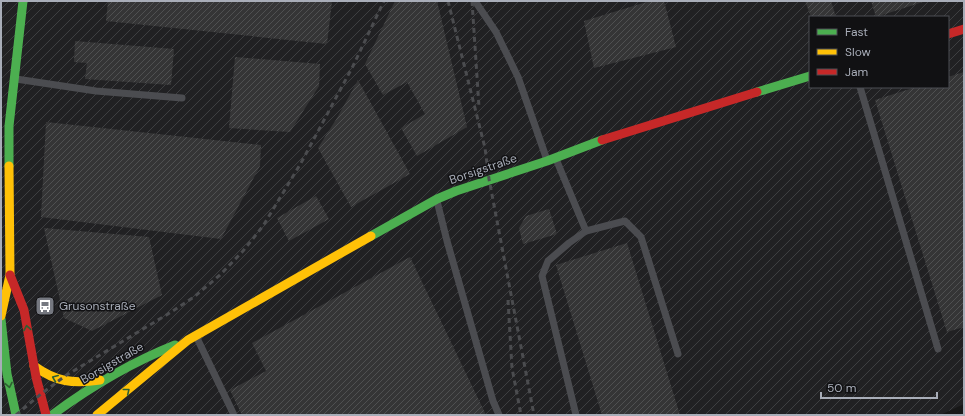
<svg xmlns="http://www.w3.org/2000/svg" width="965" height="416" font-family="'DM Sans',sans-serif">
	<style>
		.industrial { fill: url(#industrial-furrows); fill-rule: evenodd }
		.building { fill: url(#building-hatch) }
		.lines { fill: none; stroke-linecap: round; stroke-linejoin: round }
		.lane { stroke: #4b4c50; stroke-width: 7 }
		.fast { stroke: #4caf50; stroke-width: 9 }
		.slow { stroke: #ffc107; stroke-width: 9 }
		.jam { stroke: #c62828; stroke-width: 9 }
		.rail { stroke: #4b4c4f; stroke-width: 3; stroke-dasharray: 5 4; stroke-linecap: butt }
		.oneway { stroke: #2e6032 }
		.labels { text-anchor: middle; stroke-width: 3; stroke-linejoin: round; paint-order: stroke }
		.street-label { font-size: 12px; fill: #a8adb8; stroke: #111113 }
		.poi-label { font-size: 12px; fill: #a8adb8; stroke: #111113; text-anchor: start }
	</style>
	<defs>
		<pattern id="industrial-furrows" width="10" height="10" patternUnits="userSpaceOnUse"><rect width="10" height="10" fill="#212123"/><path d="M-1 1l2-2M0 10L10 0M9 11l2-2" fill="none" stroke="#3e3f41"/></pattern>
		<pattern id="building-hatch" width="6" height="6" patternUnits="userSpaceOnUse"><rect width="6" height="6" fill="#353536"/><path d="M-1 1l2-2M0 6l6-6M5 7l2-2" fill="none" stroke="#4f5051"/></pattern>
	</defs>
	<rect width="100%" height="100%" fill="#171717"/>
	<path class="industrial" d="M1,1H964V404L940,415H1ZM810,17H948V87H810Z"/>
	<g class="building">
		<polygon points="108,1 332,1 327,44 106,21"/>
		<polygon points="395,1 437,1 467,127 417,156 401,128 425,114 407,82 383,95 365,64"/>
		<polygon points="650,1 664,1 676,47 594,68 584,21"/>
		<polygon points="805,1 831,1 836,17 811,17"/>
		<polygon points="871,1 926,1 876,17"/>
		<polygon points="75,41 174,49 171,85 85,79 87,63 74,62"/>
		<polygon points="235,57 320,64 319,86 290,132 229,128"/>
		<polygon points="964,72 964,327 947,332 875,100 916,87 948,87 948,77"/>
		<polygon points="358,80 410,174 351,207 318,148 337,118"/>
		<polygon points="46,122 261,145 260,166 221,239 41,217"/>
		<polygon points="316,196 329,219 289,241 277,218"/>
		<polygon points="549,209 557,234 523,244 519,228 526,216"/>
		<polygon points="44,228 149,237 162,295 92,331 64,318"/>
		<polygon points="627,243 680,415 602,415 556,265"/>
		<polygon points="410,257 486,415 242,415 230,390 266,371 252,343"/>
	</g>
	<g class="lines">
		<g class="lane">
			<polyline points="475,1 496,32 518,77 547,160"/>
			<polyline points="16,79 96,91 182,98"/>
			<polyline points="860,87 938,349"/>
			<polyline points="556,159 586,231 569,243 548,261 542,276 576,415"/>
			<polyline points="437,201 447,241 493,401 499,415"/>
			<polyline points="586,231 625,221 641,237 678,354"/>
			<polyline points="196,336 234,415"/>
		</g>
		<g class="fast">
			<polyline points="757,92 810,76"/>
			<polyline points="9,166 9,126 23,1"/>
			<polyline points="371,236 437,199 456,191 547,161 602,140"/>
			<polyline points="1,319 7,374 16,415"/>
			<path d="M52,415C90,387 130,363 175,345"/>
		</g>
		<g class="slow">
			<polyline points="1,316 10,275 9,166"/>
			<path d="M34,366C56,382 73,384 100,380"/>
			<polyline points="97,415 188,340 371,236"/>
		</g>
		<g class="jam">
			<polyline points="948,34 964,29"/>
			<polyline points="602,140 757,92"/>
			<polyline points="10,275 24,310 36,377 46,415"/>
		</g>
		<g class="rail">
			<polyline points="448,1 485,148 489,179 534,415"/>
			<polyline points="472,1 479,107"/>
			<polyline points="508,300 512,368 521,415"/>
			<polyline points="16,415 41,394 65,376 168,314 194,297 220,275 243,251 263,226 301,163 353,66 384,1"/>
		</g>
	</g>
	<defs><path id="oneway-chevron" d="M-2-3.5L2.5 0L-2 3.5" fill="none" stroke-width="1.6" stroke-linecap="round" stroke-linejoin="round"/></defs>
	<g class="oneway">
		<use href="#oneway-chevron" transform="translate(27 328) rotate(-100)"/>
		<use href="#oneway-chevron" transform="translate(55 378) rotate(-158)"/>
		<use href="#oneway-chevron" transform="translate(9 385) rotate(79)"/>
		<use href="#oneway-chevron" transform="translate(127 391) rotate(-39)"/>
	</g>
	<defs>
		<symbol id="bus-square" viewBox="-11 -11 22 22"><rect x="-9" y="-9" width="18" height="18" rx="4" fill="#757880" stroke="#111113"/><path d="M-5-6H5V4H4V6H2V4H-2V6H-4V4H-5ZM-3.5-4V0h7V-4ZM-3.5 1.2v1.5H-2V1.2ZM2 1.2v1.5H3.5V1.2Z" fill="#fff"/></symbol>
	</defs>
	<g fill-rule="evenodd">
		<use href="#bus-square" x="34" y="295" width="22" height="22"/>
	</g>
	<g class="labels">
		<g class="street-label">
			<text transform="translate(483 169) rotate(-19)" y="4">Borsigstraße</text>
			<text transform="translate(112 363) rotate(-30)" y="4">Borsigstraße</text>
		</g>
		<g class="poi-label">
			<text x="59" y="310">Grusonstraße</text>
		</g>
	</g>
	<rect width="965" height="416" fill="none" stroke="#a8adb8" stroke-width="4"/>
	<rect x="809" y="16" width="140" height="72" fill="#111113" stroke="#4d4f55"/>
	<rect x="817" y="29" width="20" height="6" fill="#4caf50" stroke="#4d4f55"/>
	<text x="845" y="36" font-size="12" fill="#a8adb8">Fast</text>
	<rect x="817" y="49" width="20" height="6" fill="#ffc107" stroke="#4d4f55"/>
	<text x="845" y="56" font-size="12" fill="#a8adb8">Slow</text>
	<rect x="817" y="69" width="20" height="6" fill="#c62828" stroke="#4d4f55"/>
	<text x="845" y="76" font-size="12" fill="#a8adb8">Jam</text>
	<path d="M821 392v6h116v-6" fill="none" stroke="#a8adb8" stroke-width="2"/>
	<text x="827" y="392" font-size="12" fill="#a8adb8" stroke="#111113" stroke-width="3" paint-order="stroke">50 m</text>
</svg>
